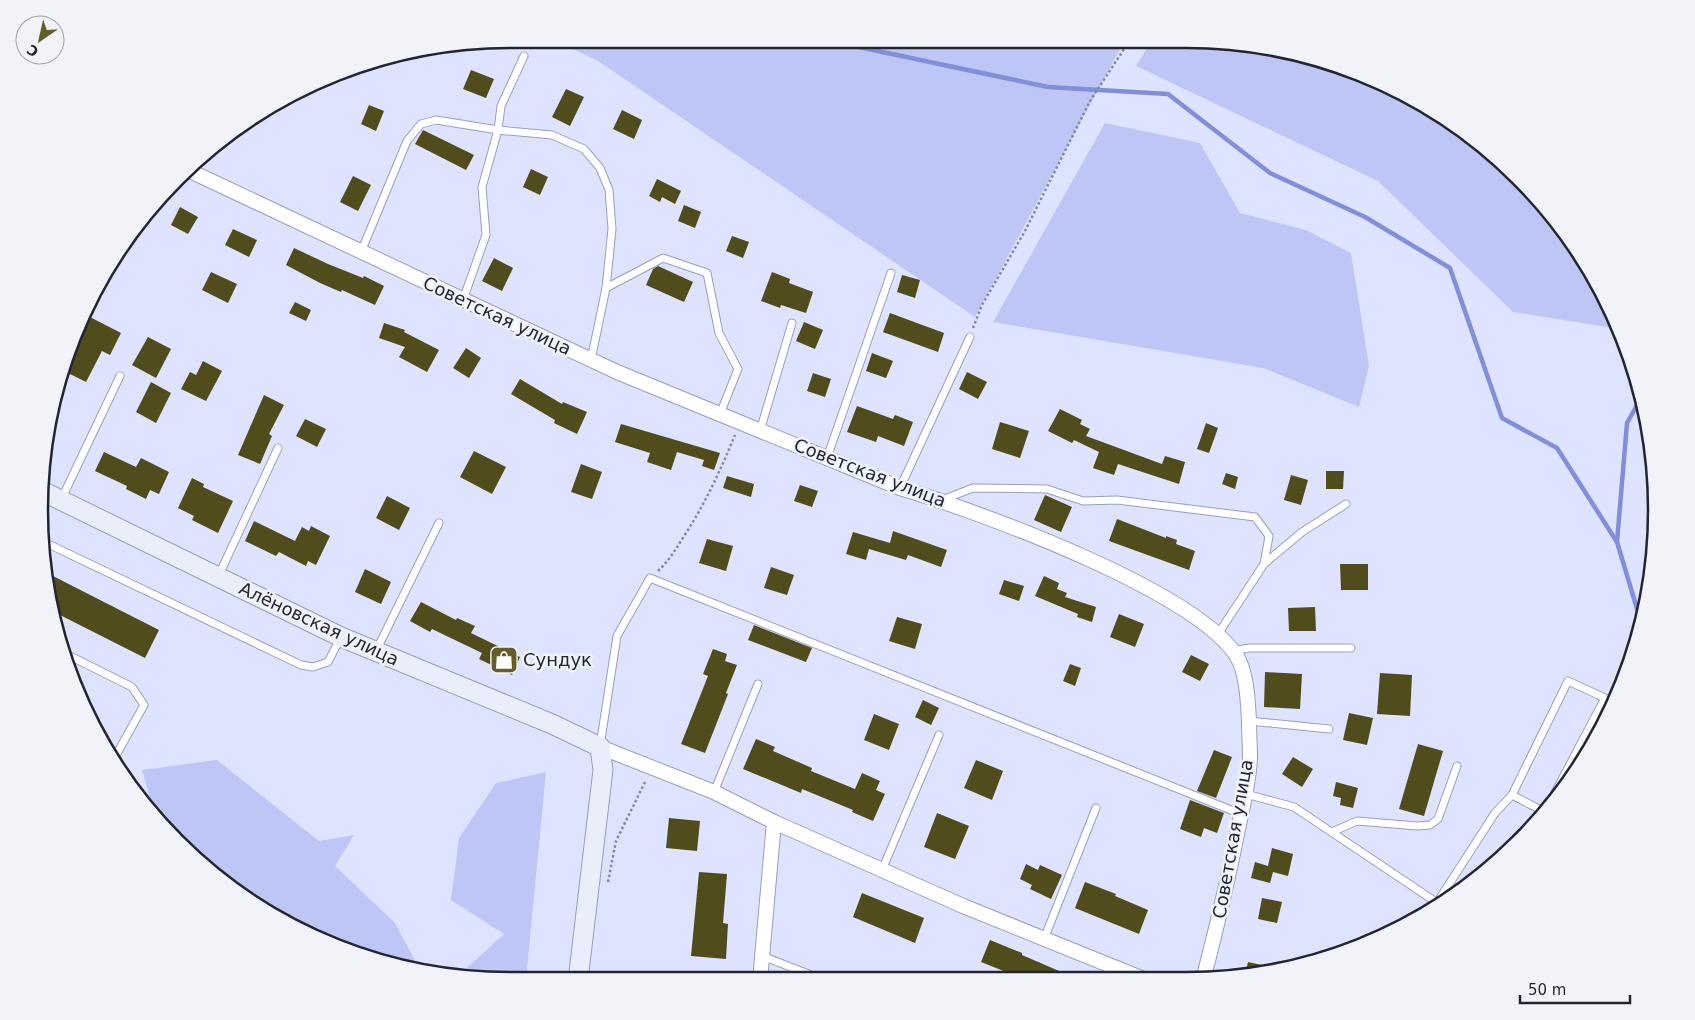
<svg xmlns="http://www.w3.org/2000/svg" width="1695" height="1020" font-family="'DejaVu Sans',sans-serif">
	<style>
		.green { fill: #bdc6f5 }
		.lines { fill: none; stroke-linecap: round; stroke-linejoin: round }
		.stream { stroke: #818eda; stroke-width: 4.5 }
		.building { fill: #514c1c }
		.lane-casing { stroke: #989ebd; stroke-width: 9 }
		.street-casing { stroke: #989ebd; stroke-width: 16 }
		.secondary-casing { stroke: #989ebd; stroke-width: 21 }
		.path { stroke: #85899d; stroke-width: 2.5; stroke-dasharray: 2.5 2.5; stroke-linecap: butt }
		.lane { stroke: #fff; stroke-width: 7 }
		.street { stroke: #fff; stroke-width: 14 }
		.secondary { stroke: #ebeefa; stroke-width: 19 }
		.labels { text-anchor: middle; stroke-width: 5; stroke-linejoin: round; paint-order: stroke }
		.street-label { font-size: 18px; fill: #232532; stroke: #f1f3f9 }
		.poi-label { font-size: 18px; fill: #232532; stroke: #f1f3f9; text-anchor: start }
		.rim { fill: none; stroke: #232532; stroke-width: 2.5 }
	</style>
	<rect width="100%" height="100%" fill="#dee4ff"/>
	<g class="green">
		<polygon points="552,39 1125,40 975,317 598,61"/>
		<polygon points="1152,40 1216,40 1337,64 1447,118 1518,177 1577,248 1620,329 1513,312 1378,181 1136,66"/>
		<polygon points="1105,123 1200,143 1240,213 1306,230 1351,253 1369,366 1359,407 1263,368 993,322"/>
		<polygon points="217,760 319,841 354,835 335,866 395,923 419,968 358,956 248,902 155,815 142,770"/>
		<polygon points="546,772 526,980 479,980 458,976 504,934 451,900 459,838 496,783"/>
	</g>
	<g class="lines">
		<g class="stream">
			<polyline points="821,39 1048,87 1168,94 1270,173 1365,217 1450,268 1502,418 1557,448 1617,542"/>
			<polyline points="1641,398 1627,423 1617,542 1641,622"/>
		</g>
	</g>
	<g class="building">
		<polygon points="471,70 494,79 486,98 463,89"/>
		<polygon points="566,89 584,97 570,126 552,117"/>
		<polygon points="369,105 384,111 376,131 361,124"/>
		<polygon points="622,110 642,120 634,139 613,129"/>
		<polygon points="423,130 474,155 466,170 415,144"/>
		<polygon points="531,169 548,177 540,195 523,187"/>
		<polygon points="353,176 371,185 358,211 340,202"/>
		<polygon points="657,179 681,191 675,204 662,197 660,202 649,196"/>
		<polygon points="684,205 701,212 695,228 678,221"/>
		<polygon points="180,207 198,217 188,234 171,225"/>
		<polygon points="233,229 257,240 249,257 225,245"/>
		<polygon points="732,236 749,242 743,258 726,251"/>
		<polygon points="294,248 328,264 363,278 364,276 384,286 375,305 342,290 341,292 320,283 286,265"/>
		<polygon points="494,258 513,268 502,291 482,281"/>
		<polygon points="658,266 693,282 684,302 646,285 653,269"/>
		<polygon points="211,272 237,284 228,303 202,290"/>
		<polygon points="772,272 790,279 789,283 813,292 806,313 781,305 780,308 761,301"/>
		<polygon points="902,275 920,280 915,298 897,292"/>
		<polygon points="295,302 311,310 306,321 289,313"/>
		<polygon points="890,313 944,333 938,352 883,332"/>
		<polygon points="86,315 121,333 110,355 102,351 86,382 62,370 64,359"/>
		<polygon points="804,322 823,330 815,349 796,341"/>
		<polygon points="384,323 405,330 404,332 439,350 427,372 399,357 405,347 379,338"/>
		<polygon points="148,337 171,349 156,378 132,365"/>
		<polygon points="466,348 481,358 469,378 453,368"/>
		<polygon points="872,353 893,361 886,378 866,371"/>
		<polygon points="203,361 222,371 206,401 181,389 190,372 196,375"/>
		<polygon points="967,372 987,382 978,399 959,389"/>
		<polygon points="813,373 831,379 825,397 807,391"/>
		<polygon points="520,379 562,404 563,402 587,412 577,434 554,423 555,420 511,394"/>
		<polygon points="151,382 171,393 156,423 136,412"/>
		<polygon points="264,395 284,405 269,434 272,436 260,464 238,455"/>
		<polygon points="857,406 893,419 895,415 913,422 904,446 878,436 876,442 847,432"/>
		<polygon points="1060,409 1082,420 1080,424 1090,429 1086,436 1162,464 1165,456 1185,462 1179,484 1118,464 1114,475 1093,468 1099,452 1074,440 1072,443 1048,431"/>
		<polygon points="305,419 326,429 317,447 296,436"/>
		<polygon points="1000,422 1029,431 1020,458 992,449"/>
		<polygon points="1206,423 1218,428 1209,453 1197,449"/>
		<polygon points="621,424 720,453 714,470 702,466 704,460 677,452 671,470 647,462 650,453 615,442"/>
		<polygon points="474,451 506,467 492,494 460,477"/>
		<polygon points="104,452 136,467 141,458 169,472 159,494 150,490 146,499 126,489 127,486 95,471"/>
		<polygon points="581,464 602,472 592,499 571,492"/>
		<polygon points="1326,471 1344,471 1343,489 1326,489"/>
		<polygon points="1226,473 1238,477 1235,489 1222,484"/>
		<polygon points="1291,475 1308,480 1301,505 1284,500"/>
		<polygon points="727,476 754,484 751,497 723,488"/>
		<polygon points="192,478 204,484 203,487 233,501 218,533 192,520 194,516 178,508"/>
		<polygon points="800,485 818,491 812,507 794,501"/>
		<polygon points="1045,495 1072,507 1061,532 1034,520"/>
		<polygon points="387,496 410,508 399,530 376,518"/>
		<polygon points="1117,519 1166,538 1166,536 1177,540 1176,544 1195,551 1189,570 1109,541"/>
		<polygon points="254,521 295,541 302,527 309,531 311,526 330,536 316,565 308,561 306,566 279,552 276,556 245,541"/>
		<polygon points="893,531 947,550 941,567 908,555 906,560 869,549 866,560 846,554 853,532 890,543"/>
		<polygon points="707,539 733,546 726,571 699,563"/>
		<polygon points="1340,564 1368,564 1368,590 1341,590"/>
		<polygon points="771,567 794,575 787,595 764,588"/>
		<polygon points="365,569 391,582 381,604 355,592"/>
		<polygon points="49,574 159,630 145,658 56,613"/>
		<polygon points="1044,576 1059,583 1057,589 1067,593 1065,597 1096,607 1092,622 1077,617 1078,614 1035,596"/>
		<polygon points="1004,580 1024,586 1019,601 999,594"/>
		<polygon points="421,602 456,620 457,618 475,626 471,633 520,657 512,675 479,659 482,653 432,629 430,632 410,621"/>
		<polygon points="1315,607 1316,631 1289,631 1288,608"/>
		<polygon points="1119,614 1144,624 1135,647 1110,637"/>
		<polygon points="897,617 922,624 915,649 889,641"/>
		<polygon points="754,625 812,648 806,662 748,640"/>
		<polygon points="713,649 727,654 725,661 737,665 726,693 728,694 705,753 681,744 708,676 703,674"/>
		<polygon points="1191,655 1209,664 1200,681 1182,672"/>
		<polygon points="1070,664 1081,668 1075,686 1063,681"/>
		<polygon points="1265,672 1302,674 1300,709 1264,707"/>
		<polygon points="1380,673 1412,675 1410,716 1377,714"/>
		<polygon points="923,700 939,708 931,725 915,717"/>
		<polygon points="1349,713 1373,718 1367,745 1343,740"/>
		<polygon points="874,714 899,724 889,750 864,740"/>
		<polygon points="756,739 775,747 773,751 812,768 811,771 855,789 862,773 880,781 876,790 885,794 873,821 852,812 853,810 802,789 801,793 743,769"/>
		<polygon points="1418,744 1443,751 1424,816 1399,809"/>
		<polygon points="1214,750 1232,757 1216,798 1197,791"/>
		<polygon points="1293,757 1313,769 1302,787 1282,774"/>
		<polygon points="976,760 1003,771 992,800 964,788"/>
		<polygon points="1336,782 1358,788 1353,808 1340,805 1341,798 1333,796"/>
		<polygon points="1190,800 1224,813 1217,833 1204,828 1201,837 1180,829"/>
		<polygon points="937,813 969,826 955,859 924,847"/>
		<polygon points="669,818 700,821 697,851 666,848"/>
		<polygon points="1272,848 1293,854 1288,876 1273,872 1270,883 1251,878 1255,862 1268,866"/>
		<polygon points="1026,864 1038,870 1040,865 1062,875 1051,899 1030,889 1032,885 1020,879"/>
		<polygon points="699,872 727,874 723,923 728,924 726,959 691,956"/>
		<polygon points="1085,882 1116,894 1115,896 1148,910 1139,934 1075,908"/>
		<polygon points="862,893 924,918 915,943 853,917"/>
		<polygon points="1262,898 1282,902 1277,923 1258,919"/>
		<polygon points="990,940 1022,953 1022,955 1080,980 1026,980 981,962"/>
		<polygon points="1248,962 1280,969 1280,970 1245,975"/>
	</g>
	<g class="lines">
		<defs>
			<g id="lane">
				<polyline points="361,252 407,141 421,124 436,120 498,130 501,106 524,56"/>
				<polyline points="606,288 663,258 707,273 719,333 738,369 720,414"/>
				<polyline points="463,300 486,235 482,187 498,130 552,135 584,149 600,168 609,190 612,229 606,288 591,360"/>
				<polyline points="760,431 792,323"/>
				<polyline points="827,458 891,273"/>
				<polyline points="900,488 970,337"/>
				<polyline points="61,500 120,376"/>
				<polyline points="942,500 973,488 1047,489 1083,501 1117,500 1255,517 1269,536 1264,564"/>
				<polyline points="44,542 301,665 313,667 328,662 341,637"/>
				<polyline points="218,577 278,448"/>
				<polyline points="1218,634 1264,564 1302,532 1346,504"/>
				<polyline points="376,651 439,523"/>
				<polyline points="1233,651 1249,648 1351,648"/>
				<polyline points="62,652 132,687 144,705 115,757"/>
				<polyline points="1249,721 1329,729"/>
				<polyline points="600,746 617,636 650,578 1241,814"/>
				<polyline points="714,792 758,684"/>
				<polyline points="1246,794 1294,807 1439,904"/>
				<polyline points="1512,795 1543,811"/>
				<polyline points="1332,832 1357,821 1417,826 1430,825 1438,819 1457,766"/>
				<polyline points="882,870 939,735"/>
				<polyline points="1433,909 1495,813 1512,795 1568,681 1605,698 1549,804"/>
				<polyline points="1044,939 1096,808"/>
				<polyline points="762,956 824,980"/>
			</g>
			<g id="street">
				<path d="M190,171L617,372L900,488C971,509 1215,596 1241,665C1247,682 1248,702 1249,721C1249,733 1250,746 1250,758C1249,782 1243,806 1238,829C1228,880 1216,930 1203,980"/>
				<polyline points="600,747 714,792 774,822 963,906 1146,980"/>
				<polyline points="760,980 774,822"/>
			</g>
			<polyline id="secondary" points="42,491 341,637 552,724 600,747 603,770 578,980"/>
		</defs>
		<use href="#lane" class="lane-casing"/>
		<use href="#street" class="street-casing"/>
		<use href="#secondary" class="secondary-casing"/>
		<g class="path">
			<polyline points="973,328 982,305 1025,231 1090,101 1130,40"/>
			<path d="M658,571C670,560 677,547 686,533C706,502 721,469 735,435"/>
			<polyline points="608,882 616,841 646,780"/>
		</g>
		<use href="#lane" class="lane"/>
		<use href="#street" class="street"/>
		<use href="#secondary" class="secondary"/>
	</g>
	<defs>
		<symbol id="shop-square" viewBox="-11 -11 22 22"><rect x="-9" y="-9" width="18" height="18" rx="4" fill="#635d2a" stroke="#f1f3f9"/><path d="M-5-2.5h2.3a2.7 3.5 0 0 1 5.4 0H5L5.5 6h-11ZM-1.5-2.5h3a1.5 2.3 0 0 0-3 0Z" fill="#fff"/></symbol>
	</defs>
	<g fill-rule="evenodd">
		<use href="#shop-square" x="488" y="644" width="32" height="32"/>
	</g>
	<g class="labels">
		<g class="street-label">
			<text transform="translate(497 316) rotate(25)" y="6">Советская улица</text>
			<text transform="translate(870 473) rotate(21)" y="6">Советская улица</text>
			<text transform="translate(319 624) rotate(25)" y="6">Алёновская улица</text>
			<text transform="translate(1233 839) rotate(-80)" y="6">Советская улица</text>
		</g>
		<g class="poi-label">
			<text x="523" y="666">Сундук</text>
		</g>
	</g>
	<path d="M0 0H1695V1020H0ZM510 48H1186A462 462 0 0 1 1648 510V510A462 462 0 0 1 1186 972H510A462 462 0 0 1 48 510V510A462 462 0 0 1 510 48Z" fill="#f1f3f9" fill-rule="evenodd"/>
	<path class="rim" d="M510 48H1186A462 462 0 0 1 1648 510V510A462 462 0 0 1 1186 972H510A462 462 0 0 1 48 510V510A462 462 0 0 1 510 48Z"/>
	<g transform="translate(40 40) rotate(214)"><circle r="24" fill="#f1f3f9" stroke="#9fa1a9"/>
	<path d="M0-4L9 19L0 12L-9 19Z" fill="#635d2a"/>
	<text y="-8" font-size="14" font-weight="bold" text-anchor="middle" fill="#232532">С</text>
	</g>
	<path d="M1520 995v8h110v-8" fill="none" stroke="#232532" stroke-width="2.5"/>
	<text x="1528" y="995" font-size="15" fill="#232532" stroke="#f1f3f9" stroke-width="4" paint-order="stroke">50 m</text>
</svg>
